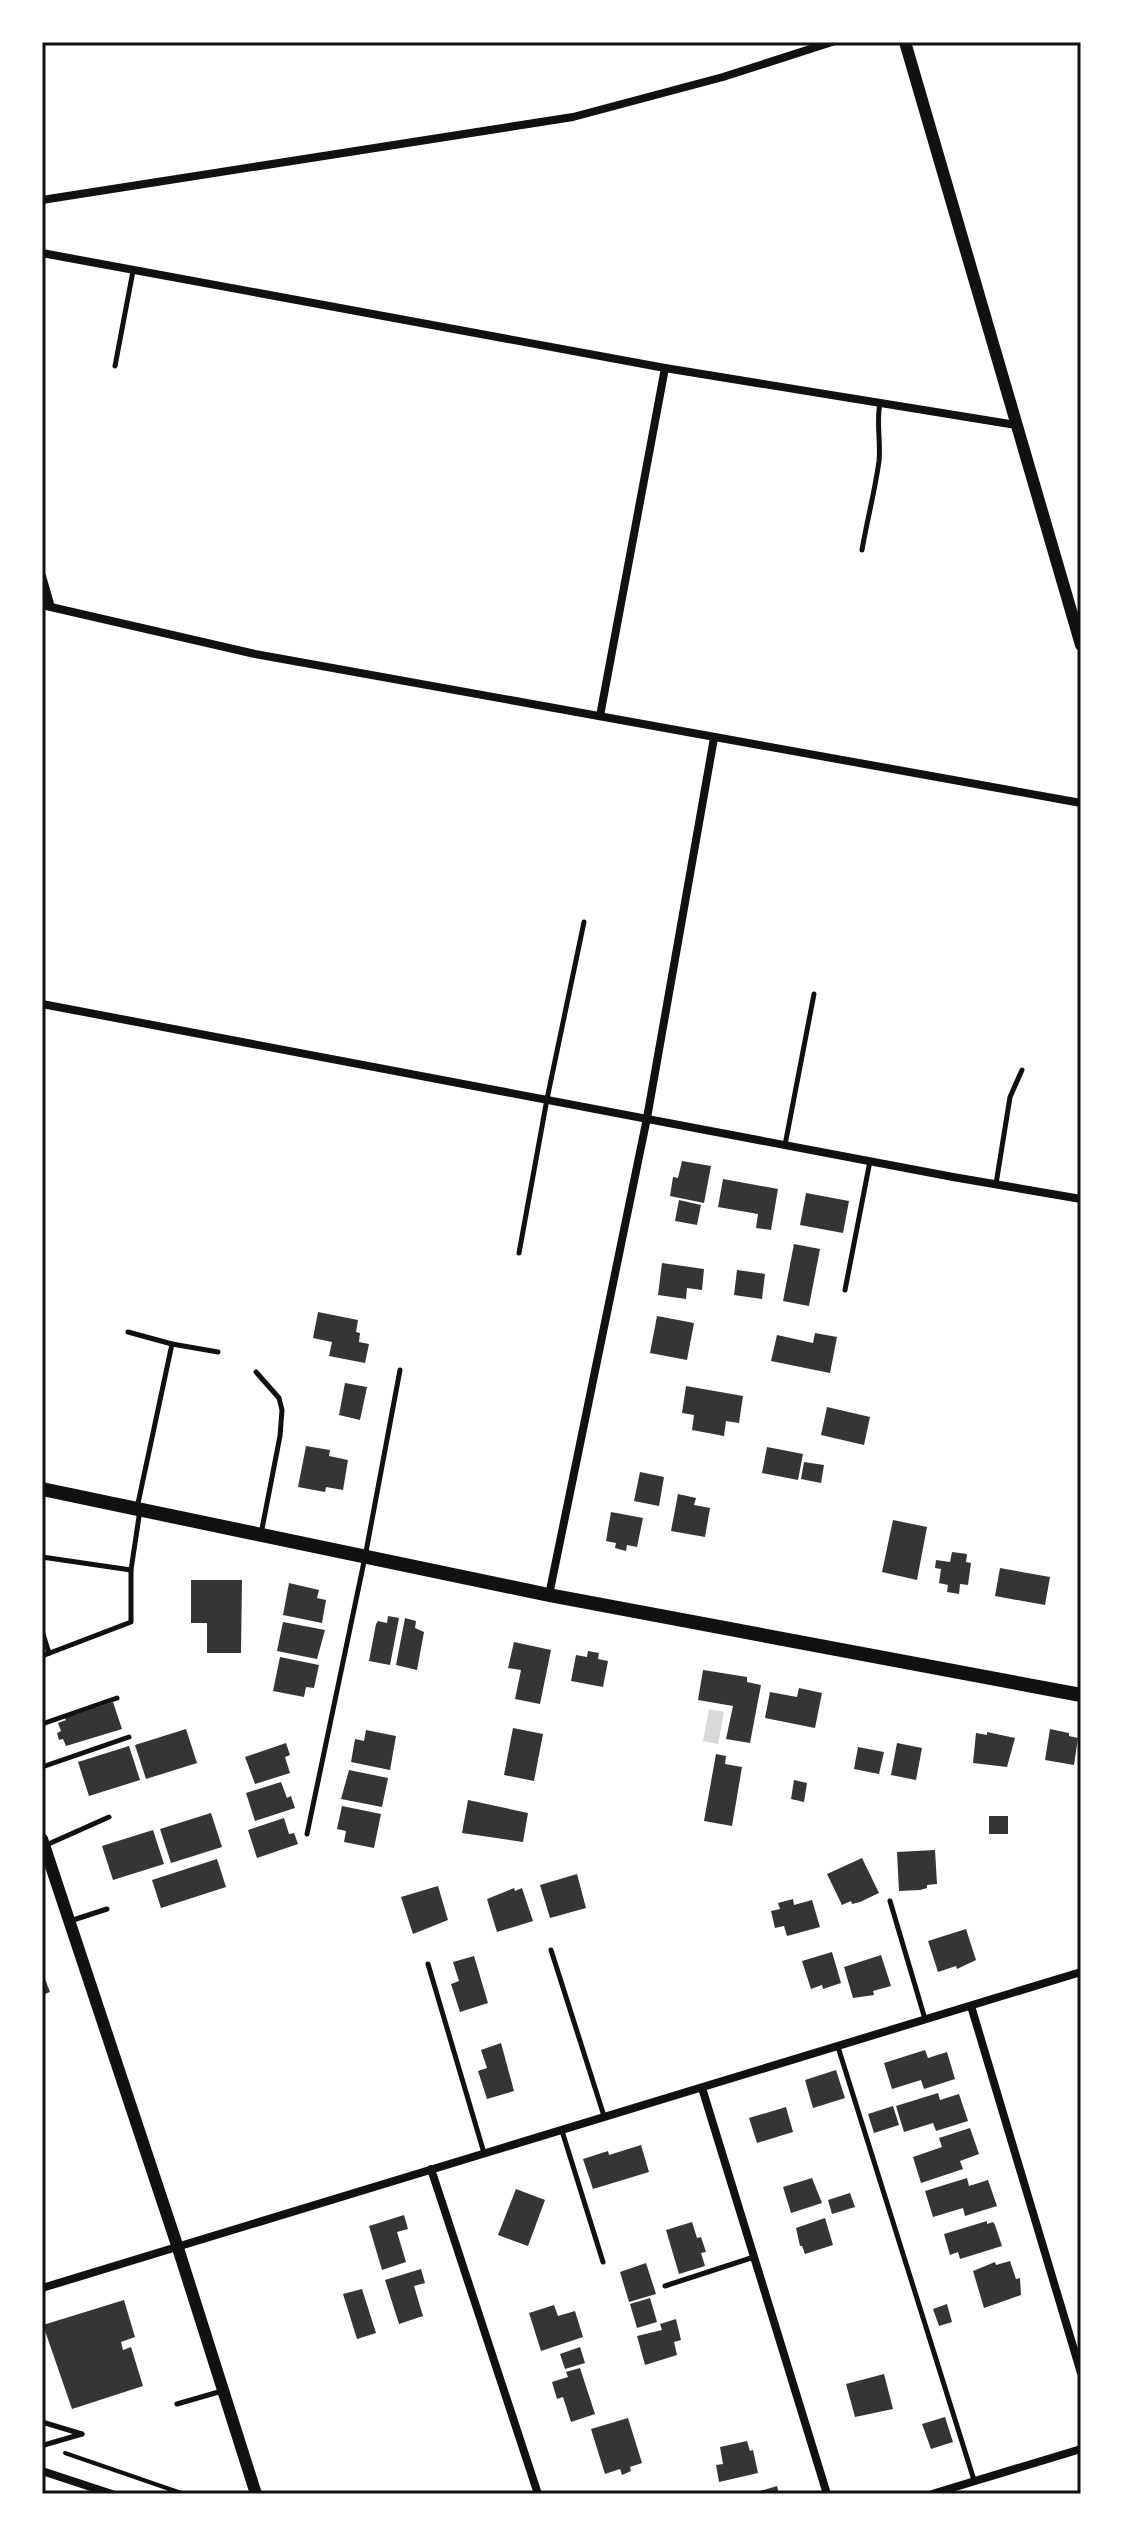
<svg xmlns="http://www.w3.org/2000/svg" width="1123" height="2536" font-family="'Exo 2',sans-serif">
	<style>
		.water { fill: #d9d9d9 }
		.building { fill: #353535 }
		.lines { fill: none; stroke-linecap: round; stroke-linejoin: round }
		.path { stroke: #111; stroke-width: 4 }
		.service { stroke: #111; stroke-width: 5 }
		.minor { stroke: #111; stroke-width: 8 }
		.tertiary { stroke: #111; stroke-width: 12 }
		.secondary { stroke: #111; stroke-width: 14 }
		.neatline { fill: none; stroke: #111; stroke-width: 3 }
	</style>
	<rect width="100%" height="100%" fill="#fff"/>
	<polygon class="water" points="709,1709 724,1712 718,1744 703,1741"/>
	<g class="building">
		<polygon points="682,1161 711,1166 704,1203 670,1196 673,1177 678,1178"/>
		<polygon points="723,1179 778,1189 771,1230 756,1228 758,1214 718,1207"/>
		<polygon points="806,1193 849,1201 843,1233 800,1225"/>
		<polygon points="679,1200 701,1205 697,1225 675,1221"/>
		<polygon points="794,1244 820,1249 809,1306 783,1301"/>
		<polygon points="662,1263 704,1269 702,1290 687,1288 686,1299 658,1295"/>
		<polygon points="737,1270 765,1274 762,1299 734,1295"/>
		<polygon points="318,1312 358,1320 356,1332 360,1333 359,1342 369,1344 365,1363 329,1356 332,1342 313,1338"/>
		<polygon points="657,1316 694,1323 687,1360 650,1353"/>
		<polygon points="815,1333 837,1337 830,1373 771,1361 777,1335 813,1343"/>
		<polygon points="345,1383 367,1387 360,1420 339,1415"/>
		<polygon points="686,1386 743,1396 739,1423 726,1421 724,1436 692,1430 694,1415 682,1413"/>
		<polygon points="827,1407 870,1417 864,1445 821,1435"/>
		<polygon points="306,1446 330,1450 329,1456 348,1460 343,1490 326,1487 325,1492 298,1487"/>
		<polygon points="767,1447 803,1454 798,1480 762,1473"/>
		<polygon points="804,1462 824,1465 821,1483 801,1479"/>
		<polygon points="640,1472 664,1477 659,1506 634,1501"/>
		<polygon points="678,1494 696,1498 694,1505 710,1508 705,1537 671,1531"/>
		<polygon points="611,1512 643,1518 637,1547 627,1545 626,1551 615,1548 616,1543 606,1541"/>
		<polygon points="893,1520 927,1527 917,1580 882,1572"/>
		<polygon points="952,1552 967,1554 966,1562 971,1563 968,1585 960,1584 959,1594 947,1592 948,1585 939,1583 941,1569 935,1568 936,1560 950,1562"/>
		<polygon points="1000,1568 1050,1577 1045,1605 995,1596"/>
		<polygon points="191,1580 242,1580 241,1653 207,1653 207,1623 191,1623"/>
		<polygon points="289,1583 319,1590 317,1598 326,1600 322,1623 283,1615"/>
		<polygon points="388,1616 399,1618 390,1665 369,1661 376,1624 378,1621 387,1623"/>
		<polygon points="405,1618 416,1621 415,1628 424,1632 417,1670 396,1665"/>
		<polygon points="283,1622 325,1630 317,1659 277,1651"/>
		<polygon points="514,1642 551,1650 540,1704 515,1699 521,1670 508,1668"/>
		<polygon points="588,1651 599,1653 598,1659 608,1661 603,1687 571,1681 576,1655 587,1657"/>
		<polygon points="280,1657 319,1665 314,1688 306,1687 304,1697 273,1691"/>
		<polygon points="703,1670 747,1677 747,1682 761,1685 750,1743 726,1739 733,1706 698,1700"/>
		<polygon points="799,1688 822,1693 815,1728 765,1718 770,1692 797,1697"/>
		<polygon points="113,1702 122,1729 66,1746 63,1739 59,1740 57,1733 61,1731 58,1723 66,1720 65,1718"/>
		<polygon points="513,1728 543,1734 534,1781 504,1775"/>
		<polygon points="186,1729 197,1763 146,1779 135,1745"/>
		<polygon points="1050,1729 1069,1733 1069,1736 1078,1738 1074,1765 1045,1760"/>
		<polygon points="366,1730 396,1736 390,1770 351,1762 355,1739 364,1741"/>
		<polygon points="987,1732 1015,1738 1007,1767 973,1763 976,1733 987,1735"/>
		<polygon points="286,1743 290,1755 285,1757 290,1773 255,1784 245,1757"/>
		<polygon points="897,1743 922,1748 916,1780 891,1775"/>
		<polygon points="129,1746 140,1780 89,1796 78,1762"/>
		<polygon points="858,1747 884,1752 879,1774 854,1769"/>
		<polygon points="716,1754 726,1756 725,1764 742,1767 732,1826 704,1821"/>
		<polygon points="349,1770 388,1778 382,1807 341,1799"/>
		<polygon points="794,1780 807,1783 804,1802 791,1799"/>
		<polygon points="281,1782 287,1798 291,1796 295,1808 255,1821 246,1793"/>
		<polygon points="468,1800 528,1813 523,1842 462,1833"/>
		<polygon points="342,1806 381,1814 374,1848 344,1842 346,1831 337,1829"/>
		<polygon points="211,1813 222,1847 171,1863 160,1829"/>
		<rect x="989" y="1816" width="19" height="18"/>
		<polygon points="284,1818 289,1834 294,1833 298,1844 257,1858 248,1830"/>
		<polygon points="153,1830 164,1864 113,1880 102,1846"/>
		<polygon points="935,1850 937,1884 927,1885 927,1888 920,1890 899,1891 897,1852"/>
		<polygon points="862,1858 879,1893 860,1902 852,1904 851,1901 842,1905 827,1874"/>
		<polygon points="217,1859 226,1887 161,1908 152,1880"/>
		<polygon points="577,1874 586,1908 550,1918 540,1885"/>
		<polygon points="438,1886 448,1920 413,1934 401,1897"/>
		<polygon points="514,1888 515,1891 522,1888 533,1921 497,1932 487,1899"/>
		<polygon points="793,1899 794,1905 812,1900 820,1927 787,1936 784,1926 775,1928 771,1911 780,1909 778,1903"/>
		<polygon points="966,1929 976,1960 957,1969 956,1966 938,1972 928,1941"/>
		<polygon points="832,1952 841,1983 823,1989 822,1985 811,1989 802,1961"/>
		<polygon points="881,1955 891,1986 873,1991 874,1995 853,1998 844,1967"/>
		<polygon points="474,1956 488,2003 460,2012 451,1984 459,1981 453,1962"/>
		<polygon points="42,1971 50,1992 42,1995"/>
		<polygon points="501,2043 514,2091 487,2099 478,2071 487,2068 481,2050"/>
		<polygon points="925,2050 928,2058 947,2052 955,2079 924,2089 921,2080 892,2089 884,2063"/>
		<polygon points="836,2070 845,2098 813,2108 805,2080"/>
		<polygon points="938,2093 940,2100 959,2094 968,2121 936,2131 933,2123 904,2132 896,2106"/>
		<polygon points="893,2106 899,2125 874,2133 868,2114"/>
		<polygon points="786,2107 793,2132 757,2143 749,2118"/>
		<polygon points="970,2128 979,2154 960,2161 963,2169 921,2183 913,2157 942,2147 939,2138"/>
		<polygon points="641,2145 649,2172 593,2189 583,2159 608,2151 609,2155"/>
		<polygon points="812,2178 822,2203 791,2213 783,2187"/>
		<polygon points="967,2178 969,2186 988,2180 997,2206 965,2216 963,2208 933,2217 925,2191"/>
		<polygon points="516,2189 545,2200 528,2246 498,2235"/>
		<polygon points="850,2193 855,2207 832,2214 828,2200"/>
		<polygon points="404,2215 408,2229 397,2232 406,2262 382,2270 369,2226"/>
		<polygon points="825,2218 833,2245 805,2254 802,2246 800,2246 796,2228"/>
		<polygon points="987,2221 987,2224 993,2222 995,2225 1002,2246 960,2259 958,2252 950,2255 944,2234"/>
		<polygon points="692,2222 697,2238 701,2237 706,2252 701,2253 705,2266 679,2274 666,2230"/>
		<polygon points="1010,2261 1016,2279 1020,2278 1021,2295 984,2308 973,2271 995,2262 996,2265"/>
		<polygon points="646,2263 656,2294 629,2302 620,2272"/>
		<polygon points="421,2269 425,2283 414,2286 423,2316 399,2324 385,2280"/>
		<polygon points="362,2289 376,2333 357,2339 343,2294"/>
		<polygon points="650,2298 657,2322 637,2328 630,2304"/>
		<polygon points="124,2300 135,2337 121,2342 123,2350 131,2347 143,2386 72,2409 43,2325"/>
		<polygon points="947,2304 952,2322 939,2326 933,2309"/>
		<polygon points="554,2305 558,2316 575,2311 583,2337 541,2351 529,2313"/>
		<polygon points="676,2319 681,2340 674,2342 677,2355 645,2365 637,2336 662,2330 660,2324"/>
		<polygon points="580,2347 585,2363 565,2369 560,2354"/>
		<polygon points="580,2368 595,2414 571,2422 563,2397 557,2399 552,2382 568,2377 566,2372"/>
		<polygon points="884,2374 893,2409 855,2417 846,2384"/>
		<polygon points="945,2417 953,2442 931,2449 922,2424"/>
		<polygon points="628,2418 642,2463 630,2467 631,2471 622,2475 620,2469 605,2474 591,2429"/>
		<polygon points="747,2441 750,2451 753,2450 758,2473 719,2482 716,2465 723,2464 720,2447"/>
		<polygon points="777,2486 779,2494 753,2494 753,2493"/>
	</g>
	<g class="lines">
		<polyline class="path" points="65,2453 184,2494"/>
		<g class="service">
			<polyline points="115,366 133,271"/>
			<path d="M862,550C867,520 875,491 879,461C881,441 876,423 880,403"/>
			<polyline points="785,1145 814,994"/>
			<polyline points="996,1184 1010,1097 1022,1070"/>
			<polyline points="519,1253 547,1099 584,922"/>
			<polyline points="845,1290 870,1161"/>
			<polyline points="128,1332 172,1344"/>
			<polyline points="256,1372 279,1398 282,1410 280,1436 261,1534"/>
			<polyline points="137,1508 172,1344 218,1352"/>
			<polyline points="42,1557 131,1570 140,1510"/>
			<polyline points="42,1631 49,1653"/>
			<polyline points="42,1656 131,1622 131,1570"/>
			<polyline points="42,1724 117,1698"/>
			<polyline points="42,1767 129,1737"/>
			<polyline points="307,1834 365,1557 400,1370"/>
			<polyline points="44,1846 109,1817"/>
			<polyline points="890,1901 925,2019"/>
			<polyline points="70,1921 107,1909"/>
			<polyline points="551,1950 604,2116"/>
			<polyline points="428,1964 484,2153"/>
			<polyline points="838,2047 974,2480"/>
			<polyline points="562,2131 603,2262"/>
			<polyline points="665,2286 754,2257"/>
			<polyline points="177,2404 222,2391"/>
			<polyline points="42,2422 82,2434"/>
			<polyline points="44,2445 82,2434"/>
		</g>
		<g class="minor">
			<polyline points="42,200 573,117 723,77 832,42"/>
			<polyline points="42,253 665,368 1016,425"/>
			<polyline points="42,576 51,607"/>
			<polyline points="42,605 255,654 1081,803"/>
			<polyline points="600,716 665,368"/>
			<polyline points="42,1004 953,1177 1081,1199"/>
			<polyline points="549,1595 647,1118 714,738"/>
			<polyline points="971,2006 1081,2373"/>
			<polyline points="702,2088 827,2494"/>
			<polyline points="431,2169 538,2494"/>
			<polyline points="42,2288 1081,1972"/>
			<polyline points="42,2471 112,2494"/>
			<polyline points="932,2494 1081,2449"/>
		</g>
		<g class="tertiary">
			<polyline points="905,42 1081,645"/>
			<polyline points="42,1839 177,2245 256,2494"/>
		</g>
		<polyline class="secondary" points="42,1489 549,1595 1081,1695"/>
	</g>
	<rect width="1123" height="2536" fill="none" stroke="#ffffff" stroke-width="88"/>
	<rect x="44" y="44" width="1035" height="2448" class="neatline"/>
</svg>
